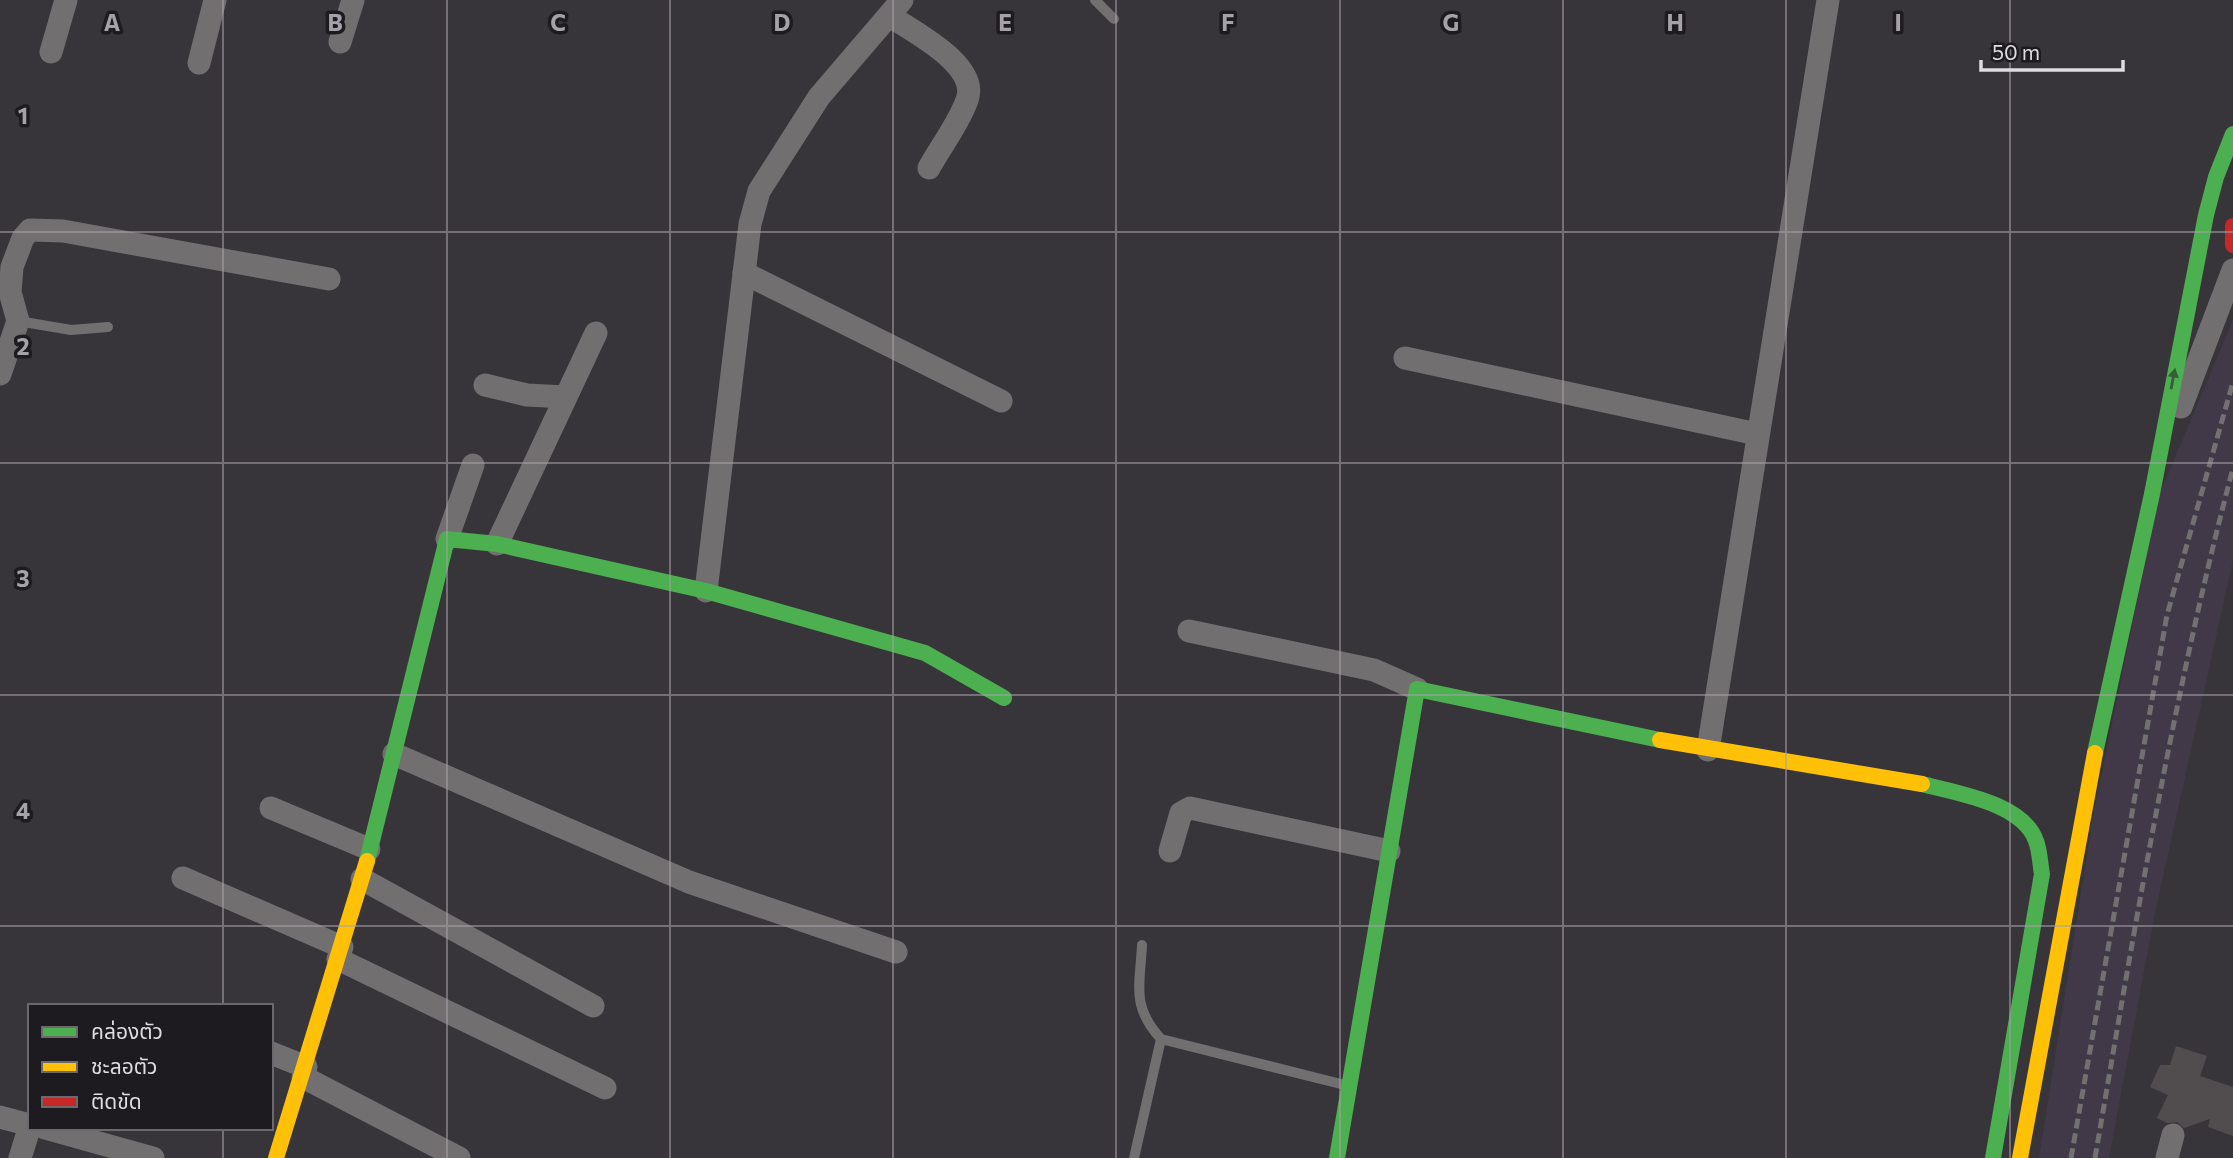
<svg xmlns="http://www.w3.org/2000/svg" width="2233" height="1158" font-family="Commissioner,'Noto Sans Thai',sans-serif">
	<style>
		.built { fill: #413848 }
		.building { fill: #514d4f }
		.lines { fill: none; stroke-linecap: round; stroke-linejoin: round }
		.lane { stroke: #726f70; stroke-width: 10 }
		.street { stroke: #726f70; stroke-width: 23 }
		.fast { stroke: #4caf50; stroke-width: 16 }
		.slow { stroke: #ffc107; stroke-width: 16 }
		.jam { stroke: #c62828; stroke-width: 16 }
		.rail { stroke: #737072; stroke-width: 5; stroke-dasharray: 10 5; stroke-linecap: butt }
		.oneway { fill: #335e36 }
		.grid { fill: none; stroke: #a5a1a8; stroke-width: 2; stroke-opacity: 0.55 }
		.grid-label { font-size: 23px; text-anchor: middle; font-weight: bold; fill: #a5a1a8; stroke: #1e1b20; stroke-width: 7; stroke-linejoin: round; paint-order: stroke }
	</style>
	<rect width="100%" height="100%" fill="#38353a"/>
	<polygon class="built" points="2233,320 2233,560 2155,913 2109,1158 2039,1158 2093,817 2158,498"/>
	<polygon class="building" points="2176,1046 2207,1056 2200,1076 2233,1087 2233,1136 2208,1127 2210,1119 2184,1128 2177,1122 2167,1123 2157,1118 2168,1095 2150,1087 2160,1065 2170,1065"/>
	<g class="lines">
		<g class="lane">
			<polyline points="1095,0 1114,19"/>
			<polyline points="18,321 71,330 108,327"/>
			<path d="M1142,945C1140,986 1131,1006 1161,1039"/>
			<polyline points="1134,1158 1161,1039 1345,1085"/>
		</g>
		<g class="street">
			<path d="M890,16C913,32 980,65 967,100C959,123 941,146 929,168"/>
			<polyline points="340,42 353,0"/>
			<polyline points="51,52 66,0"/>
			<polyline points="199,63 215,0"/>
			<polyline points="744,273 1001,401"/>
			<polyline points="1405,358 1757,434"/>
			<polyline points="0,374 18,321 10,292 12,267 23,238 30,230 63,231 329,279"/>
			<polyline points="485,385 527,395 565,397"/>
			<polyline points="2181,407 2233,270"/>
			<polyline points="447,539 473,465"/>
			<polyline points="497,544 596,333"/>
			<polyline points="706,591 750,224 759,191 819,97 902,0"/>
			<polyline points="1189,631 1374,670 1417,689"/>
			<polyline points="1708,750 1828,0"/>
			<polyline points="394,754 689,882 896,952"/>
			<polyline points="271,808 369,849"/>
			<polyline points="1170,851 1181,813 1190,808 1389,851"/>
			<polyline points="183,878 342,947"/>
			<polyline points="362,879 593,1006"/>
			<polyline points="338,959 605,1088"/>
			<polyline points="271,1053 306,1067"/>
			<polyline points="303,1077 459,1158"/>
			<polyline points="0,1117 30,1125"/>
			<polyline points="45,1128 153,1158"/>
			<polyline points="20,1158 30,1126"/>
			<polyline points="2167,1158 2173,1135"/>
		</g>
		<g class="fast">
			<polyline points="2095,753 2152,494 2206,215 2216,177 2233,134"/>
			<path d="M1922,784C1956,793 2023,803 2036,841C2040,851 2040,864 2042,874L1993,1158"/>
			<polyline points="367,861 447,539 497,544 706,591 925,653 1004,698"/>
			<polyline points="1337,1158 1417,689 1660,740"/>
		</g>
		<g class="slow">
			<polyline points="1660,740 1922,784"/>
			<polyline points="276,1158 367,861"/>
			<polyline points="2020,1158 2095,753"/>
		</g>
		<polyline class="jam" points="2233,226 2233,245"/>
		<g class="rail">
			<polyline points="2071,1158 2167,615 2233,382"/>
			<path d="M2095,1158C2135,926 2173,695 2233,468"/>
		</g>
	</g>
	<defs><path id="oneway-solid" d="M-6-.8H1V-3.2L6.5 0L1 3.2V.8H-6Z" transform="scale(1.75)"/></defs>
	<use class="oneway" href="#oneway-solid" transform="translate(2173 379) rotate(-79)"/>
	<path class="grid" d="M223,0V1006M447,0V1158M670,0V1158M893,0V1158M1116,0V1158M1340,0V1158M1563,0V1158M1786,0V1158M2010,0V1158M0,232H2233M0,463H2233M0,695H2233M0,926H2233M223,1128V1158"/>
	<g class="grid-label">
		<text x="112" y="31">A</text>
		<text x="335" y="31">B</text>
		<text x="558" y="31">C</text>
		<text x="782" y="31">D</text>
		<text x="1005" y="31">E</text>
		<text x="1228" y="31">F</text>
		<text x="1451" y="31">G</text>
		<text x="1675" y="31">H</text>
		<text x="1898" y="31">I</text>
		<text x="23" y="124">1</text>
		<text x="23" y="355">2</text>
		<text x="23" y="587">3</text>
		<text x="23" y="819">4</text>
	</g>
	<rect x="28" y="1004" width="245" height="126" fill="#1e1b20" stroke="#6b686e" stroke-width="2"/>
	<rect x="42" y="1027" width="35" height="10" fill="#4caf50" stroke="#6b686e" stroke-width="2"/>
	<text x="91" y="1039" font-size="21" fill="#dfdbe3">คล่องตัว</text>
	<rect x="42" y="1062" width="35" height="10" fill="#ffc107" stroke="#6b686e" stroke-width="2"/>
	<text x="91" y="1074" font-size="21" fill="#dfdbe3">ชะลอตัว</text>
	<rect x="42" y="1097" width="35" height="10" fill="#c62828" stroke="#6b686e" stroke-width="2"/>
	<text x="91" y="1109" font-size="21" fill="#dfdbe3">ติดขัด</text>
	<path d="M1981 60v10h142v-10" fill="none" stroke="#dfdbe3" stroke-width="3.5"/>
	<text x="1992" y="60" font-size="21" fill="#dfdbe3" stroke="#1e1b20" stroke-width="5" paint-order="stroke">50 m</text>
</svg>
